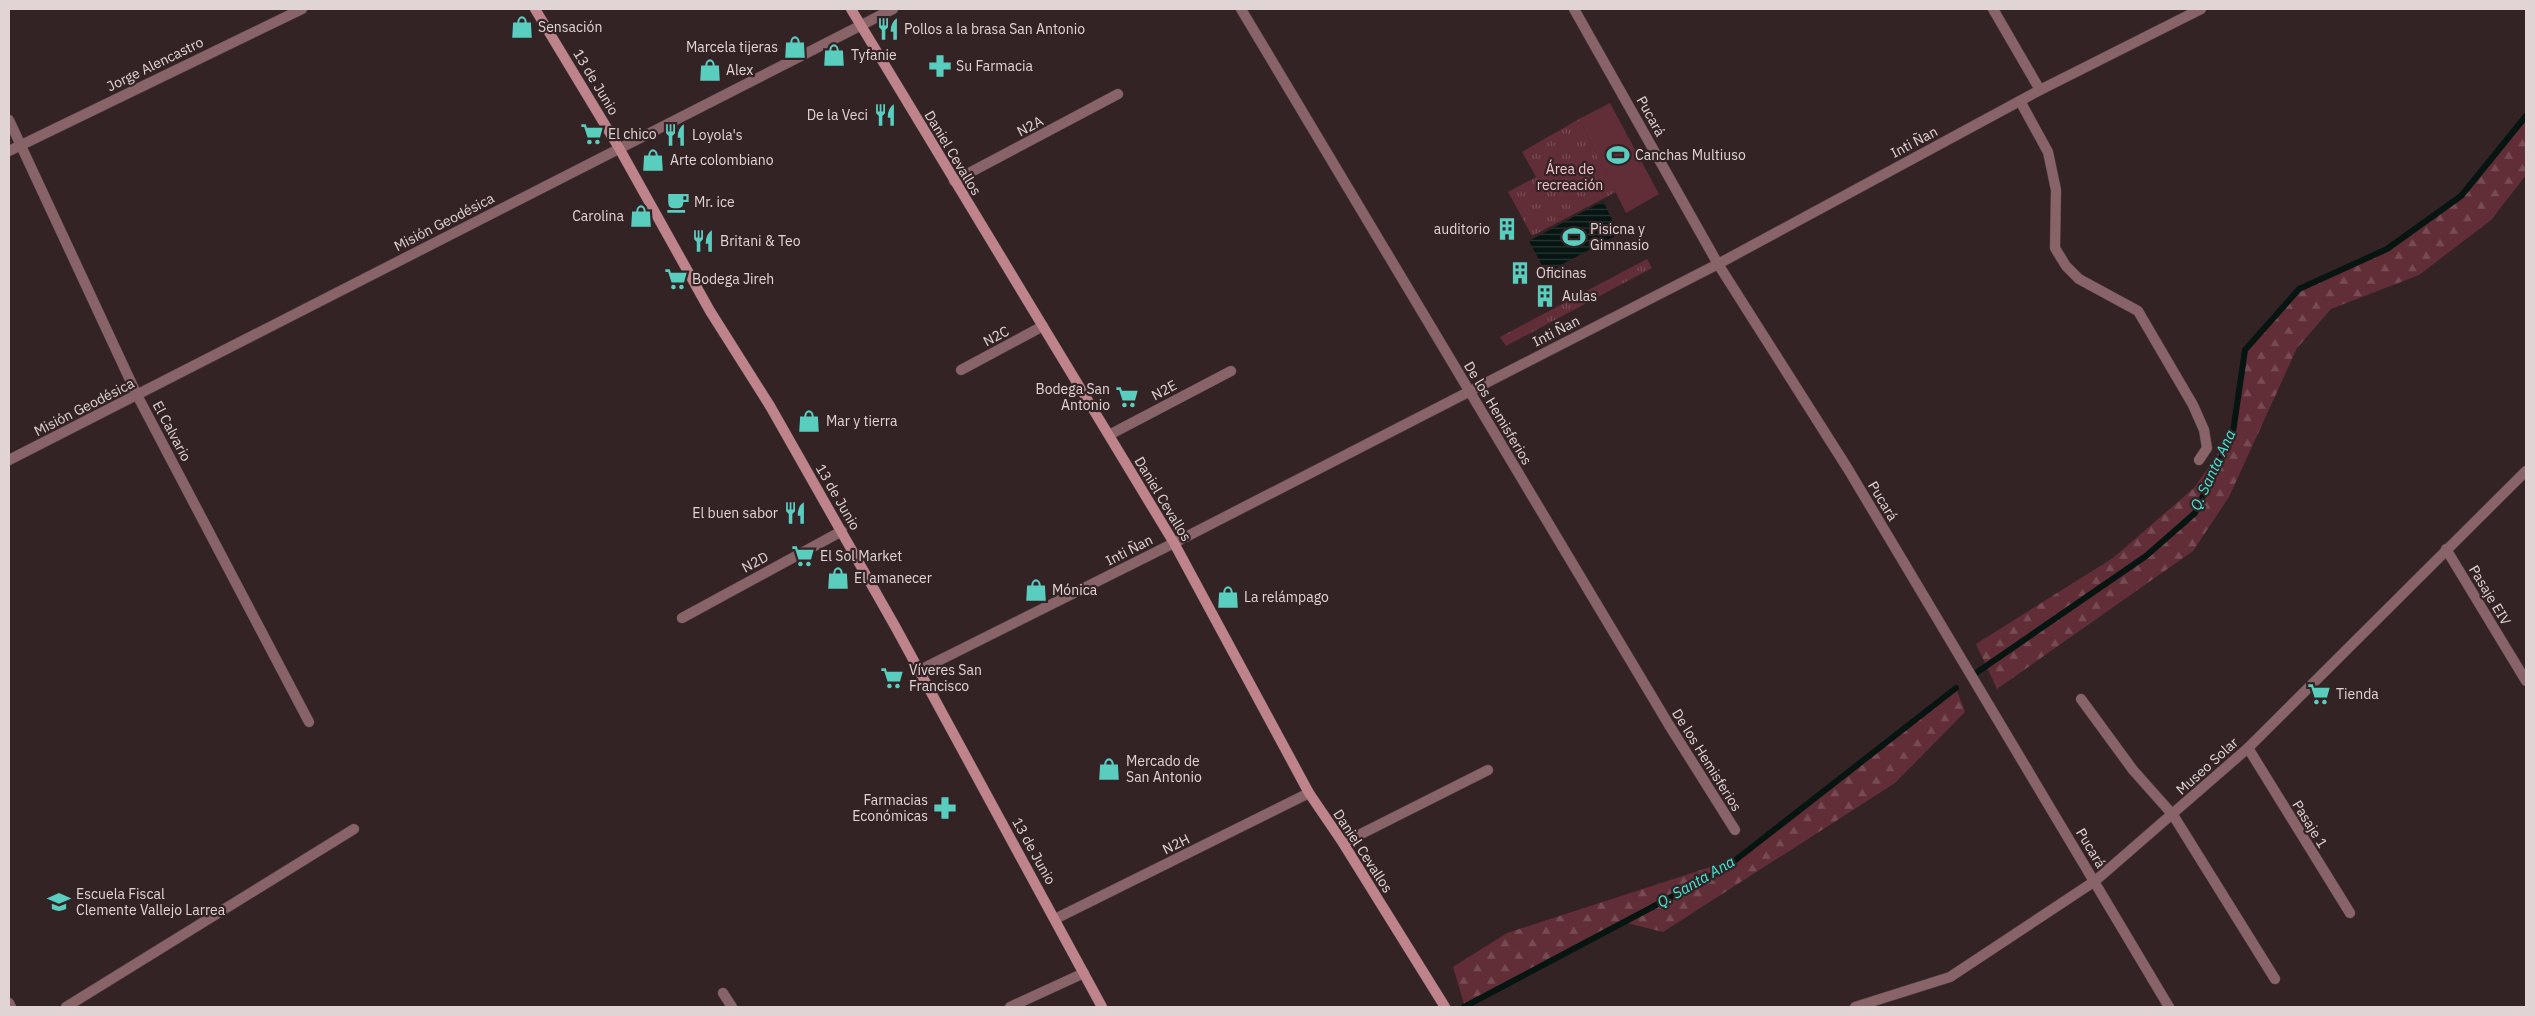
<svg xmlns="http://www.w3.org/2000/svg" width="2535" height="1016" font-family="'IBM Plex Sans',sans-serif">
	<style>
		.grass { fill: url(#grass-tufts) }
		.forest { fill: url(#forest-firs) }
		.pitch { fill: #612d37 }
		.water { fill: url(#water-rules) }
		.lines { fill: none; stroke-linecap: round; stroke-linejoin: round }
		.stream { stroke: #061512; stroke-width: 6 }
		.street-casing { stroke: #503f41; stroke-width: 11 }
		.secondary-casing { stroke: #503f41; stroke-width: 11 }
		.street { stroke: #886368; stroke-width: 10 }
		.secondary { stroke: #bf838c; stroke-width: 10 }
		.labels { text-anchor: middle; stroke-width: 4.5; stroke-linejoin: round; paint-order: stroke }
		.poi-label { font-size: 14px; fill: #e0d4d5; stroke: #342325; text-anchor: start }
		.street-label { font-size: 14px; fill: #e0d4d5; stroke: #342325 }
		.park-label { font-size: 14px; fill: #f3c3c9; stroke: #342325 }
		.water-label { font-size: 15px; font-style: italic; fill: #3eecd9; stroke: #342325 }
	</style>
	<defs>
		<pattern id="grass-tufts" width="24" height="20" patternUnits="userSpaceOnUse" patternTransform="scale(1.25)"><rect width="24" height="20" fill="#612d37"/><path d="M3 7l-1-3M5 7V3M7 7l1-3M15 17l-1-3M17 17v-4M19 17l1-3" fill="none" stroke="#774b53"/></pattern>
		<pattern id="forest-firs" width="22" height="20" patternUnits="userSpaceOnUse" patternTransform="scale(1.25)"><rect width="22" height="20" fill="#612d37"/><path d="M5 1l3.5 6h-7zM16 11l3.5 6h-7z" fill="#774b53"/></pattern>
		<pattern id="water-rules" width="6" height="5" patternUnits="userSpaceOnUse" patternTransform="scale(1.25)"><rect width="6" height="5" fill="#061512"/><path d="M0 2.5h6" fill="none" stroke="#2a3634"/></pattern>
	</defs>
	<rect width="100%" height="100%" fill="#342325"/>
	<g class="grass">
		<polygon points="1579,119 1616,192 1532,236 1508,192 1536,177 1522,152"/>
		<polygon points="1647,259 1652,268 1506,346 1500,337"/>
	</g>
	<g class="forest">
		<polygon points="2526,116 2526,175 2491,220 2419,275 2331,309 2297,348 2229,497 2193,551 1997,689 1976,644 2113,558 2194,488 2233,432 2245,350 2299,289 2387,249 2461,196"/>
		<polygon points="1956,688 1965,712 1895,783 1663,932 1623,922 1465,1007 1453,967 1507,933 1738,858"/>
	</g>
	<polygon class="pitch" points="1610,103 1659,194 1626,213 1579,119"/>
	<polygon class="water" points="1603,201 1619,234 1546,273 1529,241"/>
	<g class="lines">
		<g class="stream">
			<polyline points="1976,673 2146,556 2195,513 2233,432 2245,350 2299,289 2387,249 2461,196 2526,116"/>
			<polyline points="1464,1007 1724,869 1956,688"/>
		</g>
		<defs>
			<g id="street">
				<polyline points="1241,9 1669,725 1735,830"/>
				<polyline points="1574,9 1718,264 1848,469 2169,1007"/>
				<polyline points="1993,9 2040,90"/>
				<polyline points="2020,101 2048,152 2056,190 2055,248 2066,266 2079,279 2138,311 2193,405 2204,430 2207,448 2199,460"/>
				<polyline points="9,120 137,395 309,722"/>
				<polyline points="9,151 302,9"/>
				<polyline points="954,181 1118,94"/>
				<polyline points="961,370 1043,326"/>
				<polyline points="1109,435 1231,371"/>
				<polyline points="9,460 893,9"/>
				<polyline points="2446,549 2526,681"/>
				<polyline points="682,618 842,531"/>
				<polyline points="920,670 1174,543 1718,264 2040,90 2201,9"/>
				<polyline points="2081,699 2133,770 2173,815 2275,979"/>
				<polyline points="2248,748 2350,913"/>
				<polyline points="1343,843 1488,770"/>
				<polyline points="1055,919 1309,793"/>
				<polyline points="723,993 732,1007"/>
				<polyline points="9,1003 11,1007"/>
				<polyline points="66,1007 354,829"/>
				<polyline points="1010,1007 1084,973"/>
				<polyline points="1855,1007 1950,977 2095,881 2248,748 2526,471"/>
			</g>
			<g id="secondary">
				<polyline points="535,9 619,148 710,311 770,406 896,628 1102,1007"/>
				<polyline points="851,9 1174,543 1309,793 1343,843 1445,1007"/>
			</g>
		</defs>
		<use href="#street" class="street-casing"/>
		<use href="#secondary" class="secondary-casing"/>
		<use href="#street" class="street"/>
		<use href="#secondary" class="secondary"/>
	</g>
	<defs>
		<symbol id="shop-bare" viewBox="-9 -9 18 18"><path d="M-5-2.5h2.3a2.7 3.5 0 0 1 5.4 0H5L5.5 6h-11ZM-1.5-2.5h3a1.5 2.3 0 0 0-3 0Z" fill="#59cebf" stroke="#342325" stroke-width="2.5" paint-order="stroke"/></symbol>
		<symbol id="restaurant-bare" viewBox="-9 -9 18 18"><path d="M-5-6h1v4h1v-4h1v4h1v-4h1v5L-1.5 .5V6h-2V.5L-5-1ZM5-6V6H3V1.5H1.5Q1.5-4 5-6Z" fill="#59cebf" stroke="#342325" stroke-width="2.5" paint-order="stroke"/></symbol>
		<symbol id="pharmacy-bare" viewBox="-9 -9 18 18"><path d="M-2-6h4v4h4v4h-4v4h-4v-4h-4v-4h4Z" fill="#59cebf" stroke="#342325" stroke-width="2.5" paint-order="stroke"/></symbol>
		<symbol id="supermarket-bare" viewBox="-9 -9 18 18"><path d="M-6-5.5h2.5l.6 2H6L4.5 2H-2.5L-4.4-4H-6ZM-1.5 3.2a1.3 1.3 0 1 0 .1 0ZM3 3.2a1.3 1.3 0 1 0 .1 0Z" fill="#59cebf" stroke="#342325" stroke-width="2.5" paint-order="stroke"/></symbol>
		<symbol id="stadium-bare" viewBox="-9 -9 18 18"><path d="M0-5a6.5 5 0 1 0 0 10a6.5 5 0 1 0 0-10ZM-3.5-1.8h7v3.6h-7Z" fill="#59cebf" stroke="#342325" stroke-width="2.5" paint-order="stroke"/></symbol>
		<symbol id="cafe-bare" viewBox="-9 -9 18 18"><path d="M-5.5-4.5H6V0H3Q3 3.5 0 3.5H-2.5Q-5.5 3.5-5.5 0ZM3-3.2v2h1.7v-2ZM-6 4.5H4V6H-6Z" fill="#59cebf" stroke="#342325" stroke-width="2.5" paint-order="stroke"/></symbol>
		<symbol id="building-bare" viewBox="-9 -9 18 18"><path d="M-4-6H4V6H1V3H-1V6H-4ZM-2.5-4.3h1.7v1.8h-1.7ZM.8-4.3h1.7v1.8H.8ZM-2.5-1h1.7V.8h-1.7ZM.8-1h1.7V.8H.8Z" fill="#59cebf" stroke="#342325" stroke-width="2.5" paint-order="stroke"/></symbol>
		<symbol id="school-bare" viewBox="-9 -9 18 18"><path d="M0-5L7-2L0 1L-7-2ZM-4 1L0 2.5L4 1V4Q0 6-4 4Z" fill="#59cebf" stroke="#342325" stroke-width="2.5" paint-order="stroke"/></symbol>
	</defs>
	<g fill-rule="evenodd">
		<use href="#shop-bare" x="506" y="11" width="32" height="32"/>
		<use href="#restaurant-bare" x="872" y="13" width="32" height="32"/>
		<use href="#shop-bare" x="779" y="31" width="32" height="32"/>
		<use href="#shop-bare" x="818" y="39" width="32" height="32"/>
		<use href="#pharmacy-bare" x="924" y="50" width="32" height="32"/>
		<use href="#shop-bare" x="694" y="54" width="32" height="32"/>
		<use href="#restaurant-bare" x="869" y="99" width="32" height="32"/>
		<use href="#supermarket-bare" x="576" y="118" width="32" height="32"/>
		<use href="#restaurant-bare" x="659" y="119" width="32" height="32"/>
		<use href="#stadium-bare" x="1602" y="139" width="32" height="32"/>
		<use href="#shop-bare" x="637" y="144" width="32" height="32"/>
		<use href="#cafe-bare" x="662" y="186" width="32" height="32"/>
		<use href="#shop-bare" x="625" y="200" width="32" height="32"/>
		<use href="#building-bare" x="1491" y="213" width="32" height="32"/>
		<use href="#stadium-bare" x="1558" y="221" width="32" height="32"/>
		<use href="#restaurant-bare" x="687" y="225" width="32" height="32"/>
		<use href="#building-bare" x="1504" y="257" width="32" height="32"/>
		<use href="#supermarket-bare" x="660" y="263" width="32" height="32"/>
		<use href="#building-bare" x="1529" y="280" width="32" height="32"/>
		<use href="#supermarket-bare" x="1111" y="381" width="32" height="32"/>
		<use href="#shop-bare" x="793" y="405" width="32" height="32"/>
		<use href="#restaurant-bare" x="779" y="497" width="32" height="32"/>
		<use href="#supermarket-bare" x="787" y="540" width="32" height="32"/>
		<use href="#shop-bare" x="822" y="562" width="32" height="32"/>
		<use href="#shop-bare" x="1020" y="574" width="32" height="32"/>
		<use href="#shop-bare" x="1212" y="581" width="32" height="32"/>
		<use href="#supermarket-bare" x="876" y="662" width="32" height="32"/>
		<use href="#supermarket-bare" x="2303" y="678" width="32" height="32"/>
		<use href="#shop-bare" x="1093" y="753" width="32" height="32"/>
		<use href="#pharmacy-bare" x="929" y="792" width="32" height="32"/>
		<use href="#school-bare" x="43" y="886" width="32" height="32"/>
	</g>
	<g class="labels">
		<g class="poi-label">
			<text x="538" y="32">Sensación</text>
			<text x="904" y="34">Pollos a la brasa San Antonio</text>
			<text x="778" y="52" text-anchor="end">Marcela tijeras</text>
			<text x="851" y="60">Tyfanie</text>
			<text x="956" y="71">Su Farmacia</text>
			<text x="726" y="75">Alex</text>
			<text x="868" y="120" text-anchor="end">De la Veci</text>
			<text x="608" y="139">El chico</text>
			<text x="692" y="140">Loyola's</text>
			<text x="1635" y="160">Canchas Multiuso</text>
			<text x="670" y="165">Arte colombiano</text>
			<text x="694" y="207">Mr. ice</text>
			<text x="624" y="221" text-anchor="end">Carolina</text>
			<text x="1490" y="234" text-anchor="end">auditorio</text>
			<text x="1590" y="234">Pisicna y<tspan x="1590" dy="16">Gimnasio</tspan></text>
			<text x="720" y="246">Britani &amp; Teo</text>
			<text x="1536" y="278">Oficinas</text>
			<text x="692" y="284">Bodega Jireh</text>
			<text x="1562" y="301">Aulas</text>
			<text x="1110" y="394" text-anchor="end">Bodega San<tspan x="1110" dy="16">Antonio</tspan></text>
			<text x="826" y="426">Mar y tierra</text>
			<text x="778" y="518" text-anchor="end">El buen sabor</text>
			<text x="820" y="561">El Sol Market</text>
			<text x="854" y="583">El amanecer</text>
			<text x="1052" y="595">Mónica</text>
			<text x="1244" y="602">La relámpago</text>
			<text x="909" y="675">Víveres San<tspan x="909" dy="16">Francisco</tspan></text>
			<text x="2336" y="699">Tienda</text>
			<text x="1126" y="766">Mercado de<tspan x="1126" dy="16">San Antonio</tspan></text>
			<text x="928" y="805" text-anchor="end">Farmacias<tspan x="928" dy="16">Económicas</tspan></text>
			<text x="76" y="899">Escuela Fiscal<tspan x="76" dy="16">Clemente Vallejo Larrea</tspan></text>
		</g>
		<g class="street-label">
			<text transform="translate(155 64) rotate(-26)" y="5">Jorge Alencastro</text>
			<text transform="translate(596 82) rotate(59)" y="5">13 de Junio</text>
			<text transform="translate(1651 116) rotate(61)" y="5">Pucará</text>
			<text transform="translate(1030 126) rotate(-28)" y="5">N2A</text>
			<text transform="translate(1914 142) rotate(-28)" y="5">Inti Ñan</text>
			<text transform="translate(953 153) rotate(59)" y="5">Daniel Cevallos</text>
			<text transform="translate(444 222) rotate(-27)" y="5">Misión Geodésica</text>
			<text transform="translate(1556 331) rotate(-27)" y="5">Inti Ñan</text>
			<text transform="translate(996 336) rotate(-28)" y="5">N2C</text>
			<text transform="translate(1164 390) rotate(-28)" y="5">N2E</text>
			<text transform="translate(84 407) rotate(-27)" y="5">Misión Geodésica</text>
			<text transform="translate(1498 413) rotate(59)" y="5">De los Hemisferios</text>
			<text transform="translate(172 431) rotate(62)" y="5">El Calvario</text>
			<text transform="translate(838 497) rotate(60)" y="5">13 de Junio</text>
			<text transform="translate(1163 499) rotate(59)" y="5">Daniel Cevallos</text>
			<text transform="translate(1883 501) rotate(59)" y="5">Pucará</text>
			<text transform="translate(1129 550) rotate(-27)" y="5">Inti Ñan</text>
			<text transform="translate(755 562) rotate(-28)" y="5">N2D</text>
			<text transform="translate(2490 595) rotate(59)" y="5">Pasaje EIV</text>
			<text transform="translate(1707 760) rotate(58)" y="5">De los Hemisferios</text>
			<text transform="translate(2207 766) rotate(-42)" y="5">Museo Solar</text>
			<text transform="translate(2310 824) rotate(58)" y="5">Pasaje 1</text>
			<text transform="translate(1176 844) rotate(-26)" y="5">N2H</text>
			<text transform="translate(2091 848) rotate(59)" y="5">Pucará</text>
			<text transform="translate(1034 851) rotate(61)" y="5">13 de Junio</text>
			<text transform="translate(1363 851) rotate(57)" y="5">Daniel Cevallos</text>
		</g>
		<g class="park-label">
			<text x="1570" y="174">Área de<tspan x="1570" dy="16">recreación</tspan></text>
		</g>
		<g class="water-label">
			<text transform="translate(2213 470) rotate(-65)" y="5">Q. Santa Ana</text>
			<text transform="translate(1696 882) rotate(-30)" y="5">Q. Santa Ana</text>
		</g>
	</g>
	<rect width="2535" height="1016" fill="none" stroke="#e0d4d5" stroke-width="20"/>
</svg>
